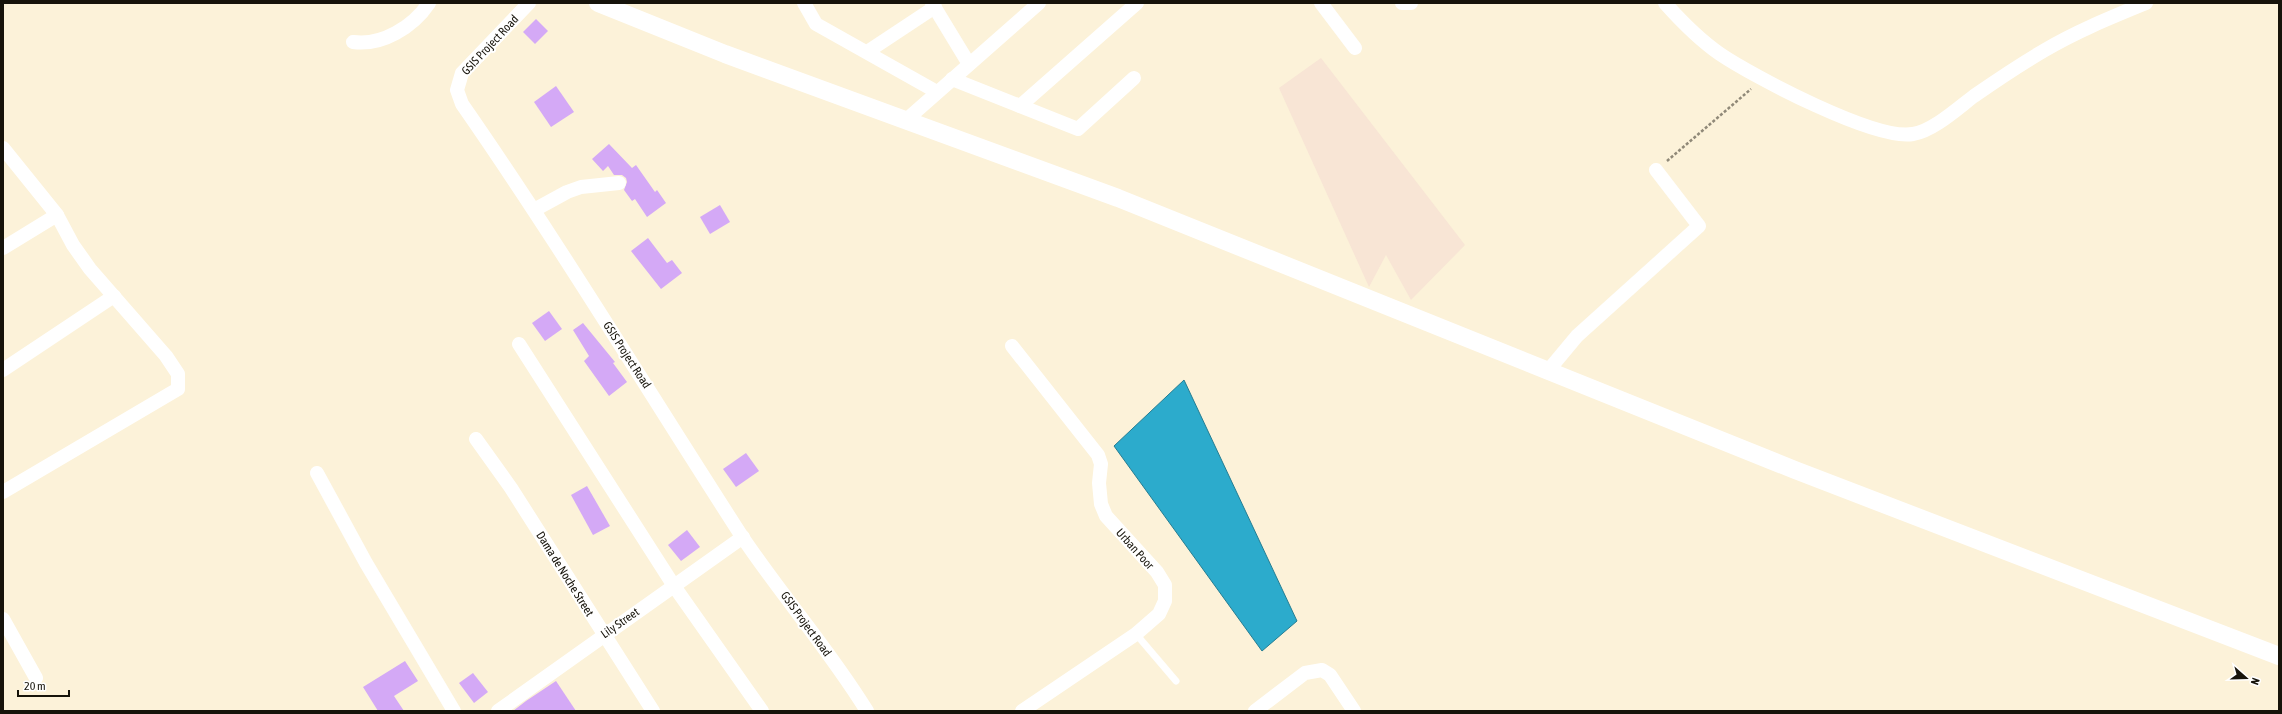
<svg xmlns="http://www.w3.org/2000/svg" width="2282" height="714" font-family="'Asap Condensed',sans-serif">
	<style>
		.commercial { fill: #f8e5d5 }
		.water { fill: #2cabcc; stroke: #257d92 }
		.building { fill: #d4a9f6 }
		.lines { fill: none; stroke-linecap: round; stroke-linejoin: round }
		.path { stroke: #908978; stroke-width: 2.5; stroke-dasharray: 3 2; stroke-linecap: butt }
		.service { stroke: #fff; stroke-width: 7 }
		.minor { stroke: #fff; stroke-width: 14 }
		.tertiary { stroke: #fff; stroke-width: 18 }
		.labels { text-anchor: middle; stroke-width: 4; stroke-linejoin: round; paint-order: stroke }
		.street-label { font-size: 12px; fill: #16130a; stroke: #fff }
	</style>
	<rect width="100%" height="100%" fill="#fcf2d9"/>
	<polygon class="commercial" points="1321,58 1465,245 1411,300 1386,255 1369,287 1279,88"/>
	<polygon class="water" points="1184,380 1297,621 1262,651 1114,446"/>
	<g class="building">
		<polygon points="536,19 548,31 535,44 523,32"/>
		<polygon points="556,86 574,112 551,127 534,102"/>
		<polygon points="609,144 632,168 636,165 655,192 657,190 666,203 647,217 635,199 632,201 624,190 627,182 626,178 622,175 614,175 608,166 603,171 592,159"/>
		<polygon points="720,205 730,222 710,234 700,217"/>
		<polygon points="648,238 667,263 672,260 682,273 661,289 631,251"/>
		<polygon points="549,311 562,329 545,341 532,323"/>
		<polygon points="583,323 615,362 613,363 627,382 609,396 584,361 589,356 573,330"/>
		<polygon points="746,453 759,471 736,487 723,469"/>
		<polygon points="587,486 610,526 593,535 571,495"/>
		<polygon points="687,530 700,547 681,561 668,545"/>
		<polygon points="405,661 418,681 394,696 404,711 378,711 363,687"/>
		<polygon points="473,673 488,692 474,703 459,683"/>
		<polygon points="556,681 576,711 513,711 526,701"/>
	</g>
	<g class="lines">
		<polyline class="path" points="1667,161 1751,89"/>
		<polyline class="service" points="1136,634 1176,681"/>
		<g class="minor">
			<path d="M529,3L462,73L457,90L462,104C560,245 648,391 741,535C781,595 829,649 867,711"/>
			<polyline points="804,3 816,24 937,92"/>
			<polyline points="932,3 969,64"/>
			<polyline points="1321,3 1355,48"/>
			<polyline points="1402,3 1411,3"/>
			<path d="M1665,3C1681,21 1700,40 1720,54C1754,77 1876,141 1913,134C1933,131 1958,108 1974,96C1997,80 2021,64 2045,50C2077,31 2112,17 2146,3"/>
			<path d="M353,42C382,46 413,27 429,3"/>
			<polyline points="867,52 935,7"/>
			<polyline points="952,79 1078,129 1134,78"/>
			<polyline points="1020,106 1137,3"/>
			<polyline points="905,121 1039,3"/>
			<polyline points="3,148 57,215"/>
			<polyline points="534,210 567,192 581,187 619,183"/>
			<polyline points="3,248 57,215 73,245 90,269 166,356 178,374 178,389 3,492"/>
			<polyline points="519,344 674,586 762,711"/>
			<polyline points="1012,346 1098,455 1101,464 1099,483 1101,504 1106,516 1157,572 1165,585 1165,601 1159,614 1136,634 1022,711"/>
			<polyline points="3,370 114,296"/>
			<polyline points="1547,372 1577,336 1699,226 1656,170"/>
			<polyline points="476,439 511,488 653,711"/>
			<polyline points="317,473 366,563 454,711"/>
			<polyline points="3,619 36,678"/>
			<polyline points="498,711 743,537"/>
			<polyline points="1255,711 1305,673 1322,670 1330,675 1354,711"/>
		</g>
		<polyline class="tertiary" points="598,3 725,54 1118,198 1795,470 2279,656"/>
	</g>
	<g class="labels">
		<g class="street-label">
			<text transform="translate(490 45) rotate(-47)" y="4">GSIS Project Road</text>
			<text transform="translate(627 355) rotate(57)" y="4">GSIS Project Road</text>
			<text transform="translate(1135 549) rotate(48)" y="4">Urban Poor</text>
			<text transform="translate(565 574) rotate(58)" y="4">Dama de Noche Street</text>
			<text transform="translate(620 623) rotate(-35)" y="4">Lily Street</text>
			<text transform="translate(806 624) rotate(54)" y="4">GSIS Project Road</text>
		</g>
	</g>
	<rect width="2282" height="714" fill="none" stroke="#16130a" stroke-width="8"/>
	<g transform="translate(2246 678) rotate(110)" stroke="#ffffff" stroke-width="3" paint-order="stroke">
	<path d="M0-3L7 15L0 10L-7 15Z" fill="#16130a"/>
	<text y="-6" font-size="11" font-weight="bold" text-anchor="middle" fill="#16130a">N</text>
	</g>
	<path d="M18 690v6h51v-6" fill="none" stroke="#16130a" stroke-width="2"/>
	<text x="24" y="690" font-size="12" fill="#16130a" stroke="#ffffff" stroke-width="3" paint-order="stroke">20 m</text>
</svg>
